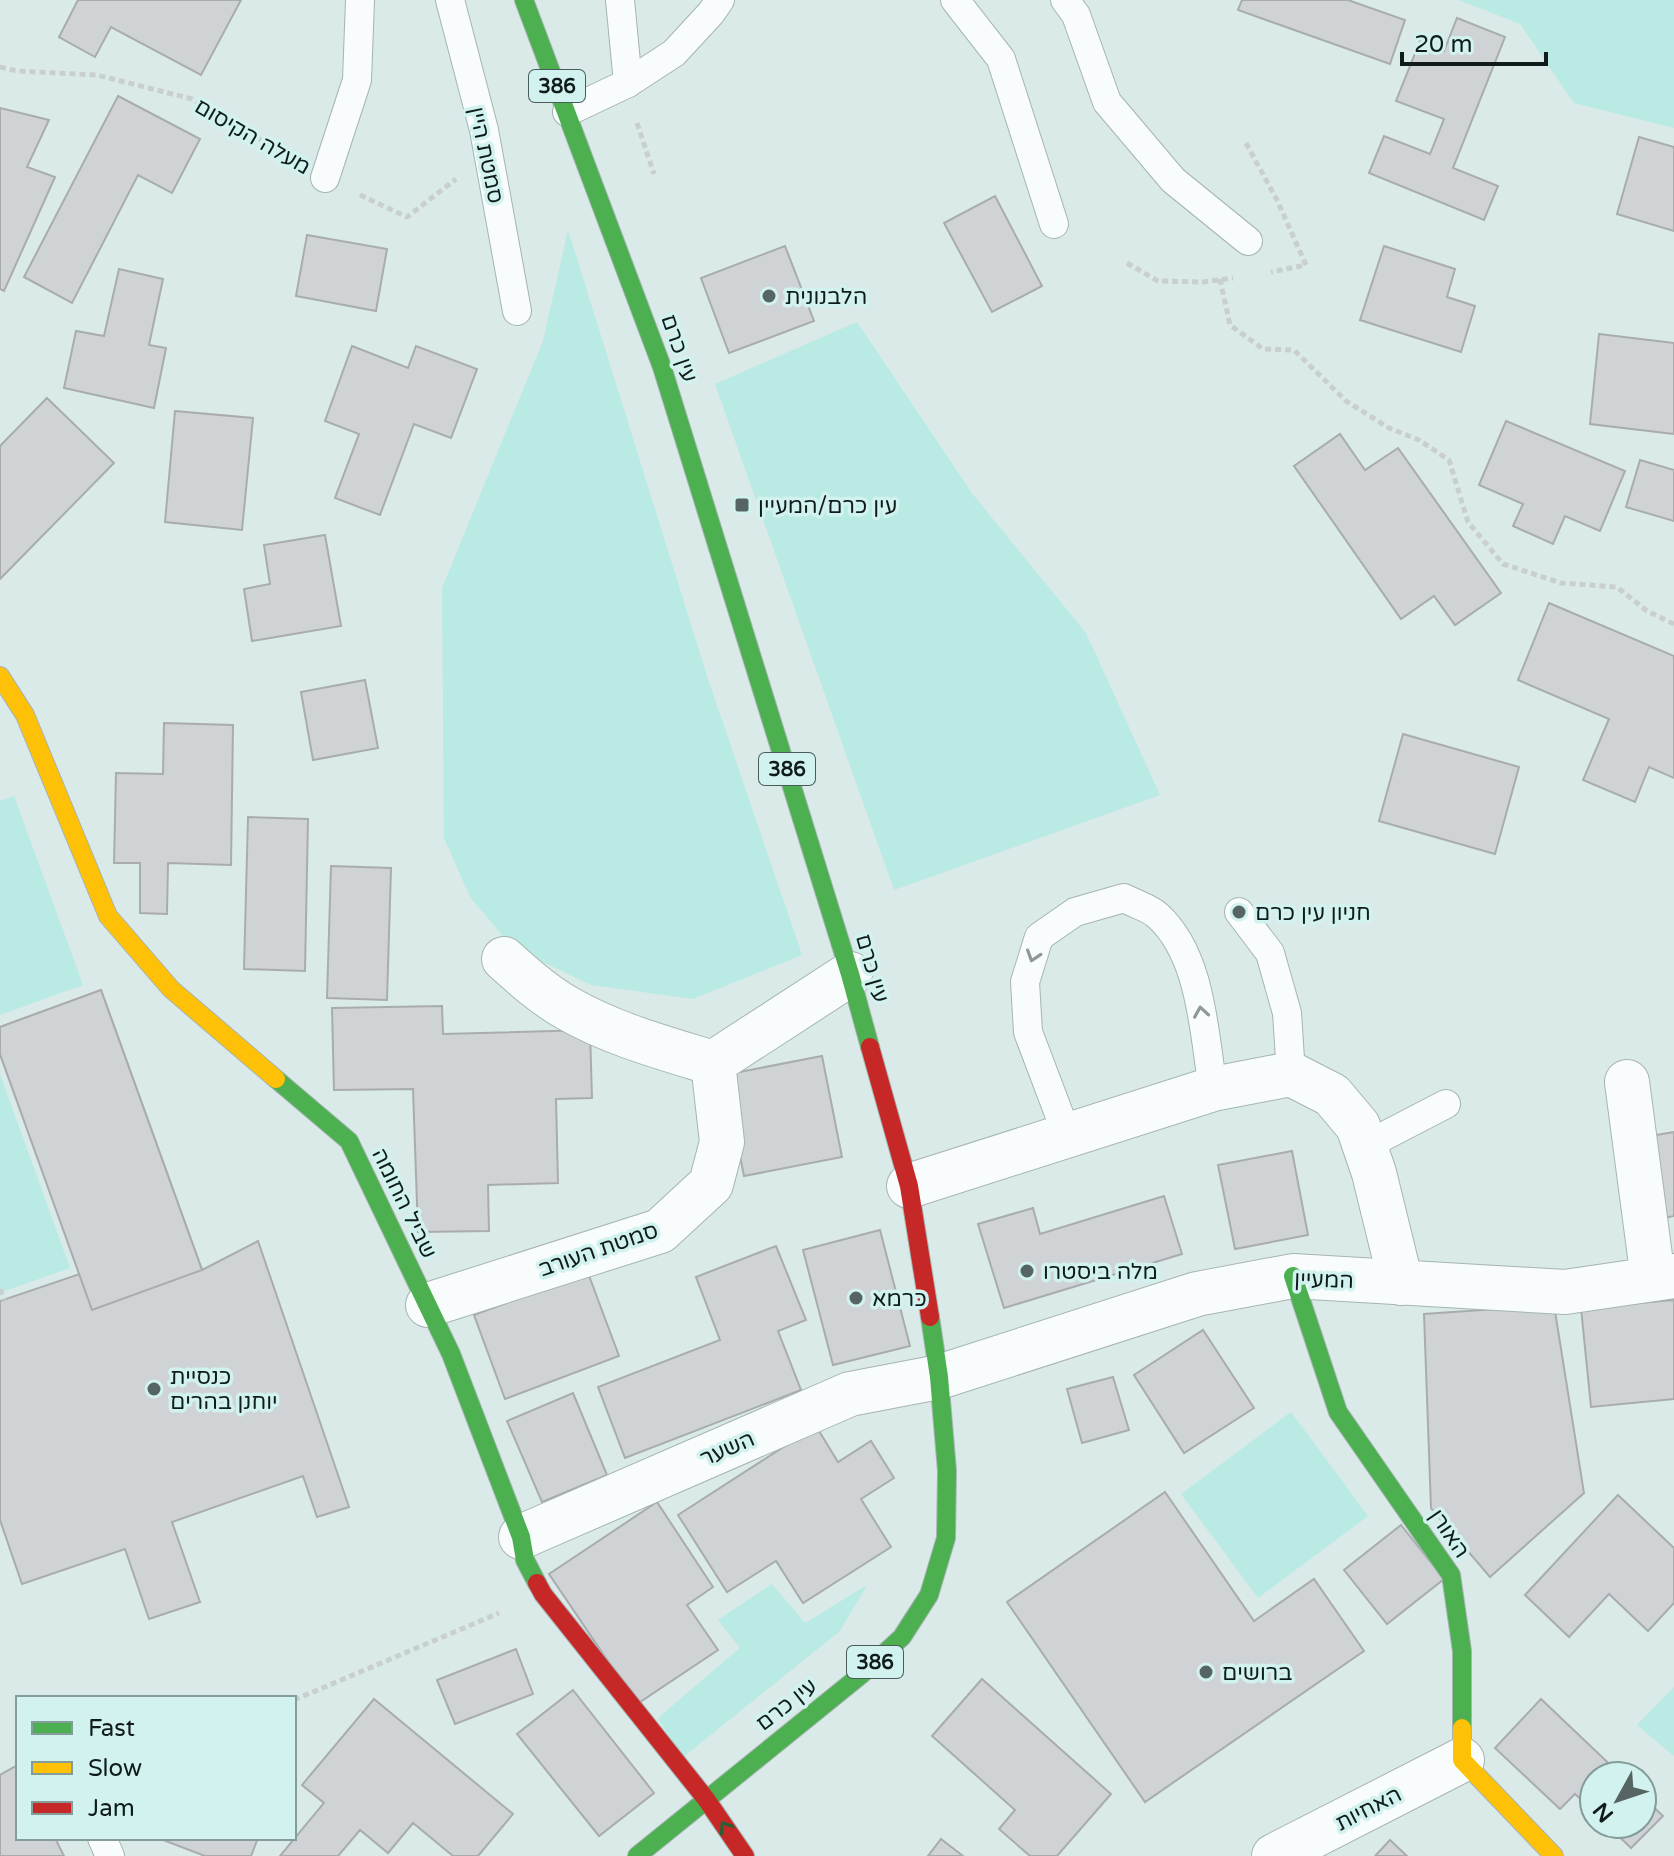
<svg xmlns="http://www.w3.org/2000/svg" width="1674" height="1856" font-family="'Varela Round',Heebo,sans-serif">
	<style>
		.green { fill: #b9eae4 }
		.building { fill: #d0d3d6; stroke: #a9acaf; stroke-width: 2 }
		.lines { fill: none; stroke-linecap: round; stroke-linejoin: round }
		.lane-casing { stroke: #a6b4b3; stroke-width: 30 }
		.street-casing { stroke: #a6b4b3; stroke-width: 46 }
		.fast-casing { stroke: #a6b4b3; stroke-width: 20 }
		.slow-casing { stroke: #a6b4b3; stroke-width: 20 }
		.jam-casing { stroke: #a6b4b3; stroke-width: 20 }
		.path { stroke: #c9cece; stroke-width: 5; stroke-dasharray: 6 4; stroke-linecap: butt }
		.lane { stroke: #f9fcfc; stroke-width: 28 }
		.street { stroke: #f9fcfc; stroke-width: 44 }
		.fast { stroke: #4caf50; stroke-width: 18 }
		.slow { stroke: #ffc107; stroke-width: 18 }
		.jam { stroke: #c62828; stroke-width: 18 }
		.oneway { stroke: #909797 }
		.oneway2 { stroke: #2b5e33 }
		.poi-dot { fill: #566463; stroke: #d1f2ee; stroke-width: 3 }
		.labels { text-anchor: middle; stroke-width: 7; stroke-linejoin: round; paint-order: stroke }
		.shield { fill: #d1f2ee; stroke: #4a5c5a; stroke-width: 2 }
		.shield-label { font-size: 20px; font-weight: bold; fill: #101c1b }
		.street-label { font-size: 22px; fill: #101c1b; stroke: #d1f2ee }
		.poi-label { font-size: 22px; fill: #101c1b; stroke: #d1f2ee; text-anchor: start }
	</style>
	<rect width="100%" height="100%" fill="#d9eae8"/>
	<g class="green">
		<polygon points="1459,0 1674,0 1674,128 1574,103 1520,24"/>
		<polygon points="568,230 708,679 802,955 693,999 591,985 512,947 470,897 444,838 442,588 543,341"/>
		<polygon points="857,322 971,492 1086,633 1160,795 894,890 715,384"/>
		<polygon points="14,796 83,985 0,1015 0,801"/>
		<polygon points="0,1074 70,1268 2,1292 0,1287"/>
		<polygon points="1291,1412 1368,1516 1258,1598 1181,1494"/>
		<polygon points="772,1584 805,1623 867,1585 840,1631 682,1758 658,1718 740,1648 718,1620"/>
		<polygon points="1674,1687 1674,1756 1637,1725"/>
	</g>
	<g class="building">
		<polygon points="78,0 241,0 201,75 111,27 95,57 59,37"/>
		<polygon points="1242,0 1348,0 1405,20 1390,64 1238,10"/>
		<polygon points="1457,18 1505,37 1453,168 1498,186 1484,220 1369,173 1384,136 1430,154 1444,119 1396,101 1420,41 1444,51"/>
		<polygon points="118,96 200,139 172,193 138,175 72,303 24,277"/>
		<polygon points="0,108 49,120 27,167 55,177 4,291 0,289"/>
		<polygon points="1639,137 1674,147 1674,231 1617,214"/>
		<polygon points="995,196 1042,286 992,312 944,223"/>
		<polygon points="307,235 387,249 376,311 296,296"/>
		<polygon points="785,246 814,321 729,353 701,278"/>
		<polygon points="1384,246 1455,269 1447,297 1475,306 1461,352 1360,320"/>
		<polygon points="119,269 163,279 149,345 166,348 154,408 64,388 76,331 104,336"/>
		<polygon points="1599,334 1674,343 1674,434 1590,424"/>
		<polygon points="352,346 408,368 416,346 477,369 451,438 414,424 380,515 335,498 359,434 325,421"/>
		<polygon points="47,398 114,463 0,579 0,446"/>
		<polygon points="175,411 253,418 242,530 165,522"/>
		<polygon points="1506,421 1625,471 1600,531 1565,516 1553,544 1513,526 1523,504 1479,485"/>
		<polygon points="1340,434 1365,470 1398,448 1501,593 1455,625 1434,596 1401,619 1294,466"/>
		<polygon points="1640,460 1674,470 1674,521 1626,507"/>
		<polygon points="325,535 341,626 252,641 244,589 270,584 264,545"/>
		<polygon points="1549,603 1674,656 1674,778 1649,767 1635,802 1583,780 1609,719 1518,680"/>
		<polygon points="365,680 378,748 313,760 301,692"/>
		<polygon points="164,723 233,725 231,865 168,863 167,914 140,913 140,863 114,863 116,773 163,774"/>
		<polygon points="1403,734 1519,767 1495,854 1379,821"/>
		<polygon points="248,817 308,819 305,971 244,969"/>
		<polygon points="331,866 391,868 387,1000 327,998"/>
		<polygon points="101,990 202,1270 258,1241 349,1507 317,1517 303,1476 172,1522 200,1602 149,1619 125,1549 22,1584 0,1520 0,1301 80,1274 0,1054 0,1027"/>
		<polygon points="101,990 202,1270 92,1310 0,1054 0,1027"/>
		<polygon points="442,1006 443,1034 590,1030 592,1098 556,1099 558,1183 488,1185 489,1231 418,1232 413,1089 334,1090 332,1008"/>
		<polygon points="822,1056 842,1157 744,1176 724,1075"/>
		<polygon points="1674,1132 1674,1216 1659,1219 1644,1137"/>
		<polygon points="1292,1151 1308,1235 1235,1249 1218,1165"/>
		<polygon points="1164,1196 1182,1254 1004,1308 978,1224 1033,1208 1040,1234"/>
		<polygon points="880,1230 910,1346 833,1365 803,1250"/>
		<polygon points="776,1246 806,1320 778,1331 801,1390 625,1458 598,1387 720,1340 696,1277"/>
		<polygon points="588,1273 619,1356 505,1399 474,1315"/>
		<polygon points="1674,1300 1674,1399 1591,1407 1581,1308"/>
		<polygon points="1554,1305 1584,1493 1490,1577 1431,1508 1424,1314"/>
		<polygon points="1203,1330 1254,1408 1184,1453 1134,1375"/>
		<polygon points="1113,1377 1129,1430 1082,1443 1067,1389"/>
		<polygon points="573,1393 607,1475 542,1502 507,1421"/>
		<polygon points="816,1426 838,1462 871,1441 894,1478 861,1499 891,1547 803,1603 776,1561 727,1592 678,1515"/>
		<polygon points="1165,1492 1254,1621 1314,1579 1364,1651 1145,1802 1007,1602"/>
		<polygon points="1618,1495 1674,1548 1674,1603 1648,1631 1609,1594 1569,1637 1525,1595"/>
		<polygon points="657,1502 713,1587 687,1605 718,1650 637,1704 549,1574"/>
		<polygon points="1401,1525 1444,1579 1387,1624 1344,1570"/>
		<polygon points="516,1649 533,1694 455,1724 437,1680"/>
		<polygon points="982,1679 1111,1794 1057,1856 1030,1856 999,1829 1015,1810 932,1736"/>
		<polygon points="573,1690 654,1793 599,1836 517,1734"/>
		<polygon points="374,1699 513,1814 478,1856 453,1856 413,1823 388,1853 360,1830 338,1856 280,1856 324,1803 302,1785"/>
		<polygon points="1541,1699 1622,1776 1594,1776 1594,1812 1575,1794 1560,1809 1495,1748"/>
		<polygon points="16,1766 18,1770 18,1838 55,1838 64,1856 0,1856 0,1775"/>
		<polygon points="1642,1796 1663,1816 1631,1848 1606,1824 1642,1824"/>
		<polygon points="164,1838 258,1838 251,1856 205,1856 163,1840"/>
		<polygon points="941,1839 963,1856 928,1856"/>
		<polygon points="1390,1840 1407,1856 1375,1856"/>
	</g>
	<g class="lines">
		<defs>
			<g id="lane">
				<polyline points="450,0 484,130 517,311"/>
				<polyline points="620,0 628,83"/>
				<polyline points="955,0 1001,59 1054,224"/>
				<polyline points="1065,0 1076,15 1107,102 1173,180 1248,241"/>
				<polyline points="567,112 628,83 674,53 711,13 720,0"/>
				<polyline points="325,178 357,80 360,0"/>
				<polyline points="1239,912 1270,953 1287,1013 1291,1074"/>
				<path d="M1067,1135L1028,1032L1025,982L1039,937L1075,912L1124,898C1135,904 1149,908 1157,915C1202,955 1204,1034 1213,1089"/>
				<polyline points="1365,1146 1446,1104"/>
				<polyline points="102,1838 110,1856"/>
			</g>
			<g id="street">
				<path d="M504,959C524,977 544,995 567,1008C612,1034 664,1048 713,1063"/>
				<polyline points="1627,1082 1653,1279"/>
				<polyline points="909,1186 1213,1089 1291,1074 1332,1095 1358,1126 1374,1173 1401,1283"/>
				<polyline points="428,1305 660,1231 711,1184 722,1142 713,1063 850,974"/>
				<polyline points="521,1537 850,1394 939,1377 1197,1294 1293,1276 1565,1292 1674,1276"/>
				<polyline points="1274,1856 1462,1760"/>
			</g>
			<g id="fast">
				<polyline points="524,0 662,367 850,974 870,1047"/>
				<polyline points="276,1079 349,1141 451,1354 521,1537 525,1560 537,1583"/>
				<polyline points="1293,1276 1338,1412 1451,1575 1462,1651 1462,1728"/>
				<polyline points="637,1856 862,1674 902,1637 929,1595 946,1538 947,1471 939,1377 930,1317"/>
			</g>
			<g id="slow">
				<polyline points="0,676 25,715 108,916 171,989 276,1079"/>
				<polyline points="1462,1728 1462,1760 1554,1856"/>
			</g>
			<g id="jam">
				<polyline points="870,1047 909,1186 930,1317"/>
				<polyline points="537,1583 543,1594 706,1799 745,1856"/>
			</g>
		</defs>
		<use href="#lane" class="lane-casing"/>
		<use href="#street" class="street-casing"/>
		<use href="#fast" class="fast-casing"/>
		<use href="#slow" class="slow-casing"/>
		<use href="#jam" class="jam-casing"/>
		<g class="path">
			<polyline points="0,67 17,71 97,75 192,99 291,158"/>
			<polyline points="637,123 654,174"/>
			<polyline points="1246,143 1277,200 1306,265 1271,272"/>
			<polyline points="360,195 407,217 456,179"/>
			<polyline points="1127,263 1158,281 1203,282 1233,278"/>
			<polyline points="1220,279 1230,325 1263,349 1294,350 1346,401 1389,428 1419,440 1449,460 1468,522 1503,564 1561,583 1617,587 1647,611 1674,624"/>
			<polyline points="0,1289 4,1300"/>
			<polyline points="294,1700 499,1613"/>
		</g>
		<use href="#lane" class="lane"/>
		<use href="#street" class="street"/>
		<use href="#fast" class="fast"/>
		<use href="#slow" class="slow"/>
		<use href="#jam" class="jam"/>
	</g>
	<defs><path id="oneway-chevron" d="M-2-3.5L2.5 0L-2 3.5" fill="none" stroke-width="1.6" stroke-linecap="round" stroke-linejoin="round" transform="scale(2)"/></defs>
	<g class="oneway">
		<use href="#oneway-chevron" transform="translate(1033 956) rotate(108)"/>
		<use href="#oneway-chevron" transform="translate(1201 1012) rotate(-99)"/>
	</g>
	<use class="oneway2" href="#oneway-chevron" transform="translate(725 1827) rotate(-124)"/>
	<g class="poi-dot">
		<circle cx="769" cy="296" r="8"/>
		<rect x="734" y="497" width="16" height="16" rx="4"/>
		<circle cx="1239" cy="912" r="8"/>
		<circle cx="1027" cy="1271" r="8"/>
		<circle cx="856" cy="1298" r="8"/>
		<circle cx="154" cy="1389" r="8"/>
		<circle cx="1206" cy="1672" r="8"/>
	</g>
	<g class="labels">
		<g class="shield">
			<rect x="529" y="70" width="56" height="32" rx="6"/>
			<rect x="759" y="753" width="56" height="32" rx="6"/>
			<rect x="847" y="1646" width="56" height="32" rx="6"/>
		</g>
		<g class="shield-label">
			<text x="557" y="93">386</text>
			<text x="787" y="776">386</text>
			<text x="875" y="1669">386</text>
		</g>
		<g class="street-label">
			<text transform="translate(253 136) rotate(30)" y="8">מעלה הקיסום</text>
			<text transform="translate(487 155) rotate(78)" y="8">סמטת היין</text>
			<text transform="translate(680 348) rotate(71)" y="8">עין כרם</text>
			<text transform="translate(873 968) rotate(74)" y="8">עין כרם</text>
			<text transform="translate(405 1203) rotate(64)" y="8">שביל החומה</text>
			<text transform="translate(598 1249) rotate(-19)" y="8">סמטת העורב</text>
			<text transform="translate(1324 1279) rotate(2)" y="8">המעיין</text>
			<text transform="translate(727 1448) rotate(-23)" y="8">השער</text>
			<text transform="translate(1450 1533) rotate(56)" y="8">האורן</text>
			<text transform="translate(786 1704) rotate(-38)" y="8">עין כרם</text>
			<text transform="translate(1368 1808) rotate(-27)" y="8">האחיות</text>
		</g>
		<g class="poi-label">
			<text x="785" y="304">הלבנונית</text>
			<text x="758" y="513">עין כרם/המעיין</text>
			<text x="1255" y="920">חניון עין כרם</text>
			<text x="1043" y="1279">מלה ביסטרו</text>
			<text x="872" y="1306">כרמא</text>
			<text x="170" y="1384">כנסיית<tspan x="170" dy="25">יוחנן בהרים</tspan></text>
			<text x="1222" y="1680">ברושים</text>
		</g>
	</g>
	<rect x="16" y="1696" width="280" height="144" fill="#d1f2ee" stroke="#849c9a" stroke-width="2"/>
	<rect x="32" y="1722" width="40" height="12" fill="#4caf50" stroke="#849c9a" stroke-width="2"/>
	<text x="88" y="1736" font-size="24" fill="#101c1b">Fast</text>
	<rect x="32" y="1762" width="40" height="12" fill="#ffc107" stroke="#849c9a" stroke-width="2"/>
	<text x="88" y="1776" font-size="24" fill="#101c1b">Slow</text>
	<rect x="32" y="1802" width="40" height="12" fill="#c62828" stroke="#849c9a" stroke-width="2"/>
	<text x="88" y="1816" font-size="24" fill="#101c1b">Jam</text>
	<g transform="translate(1618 1800) rotate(230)"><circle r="38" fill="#d1f2ee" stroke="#849c9a" stroke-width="2"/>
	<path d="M0-6L14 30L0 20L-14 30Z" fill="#566463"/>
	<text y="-12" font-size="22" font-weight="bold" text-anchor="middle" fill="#101c1b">N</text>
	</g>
	<path d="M1402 52v12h144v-12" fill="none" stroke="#101c1b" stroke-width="4"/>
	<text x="1414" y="52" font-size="24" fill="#101c1b" stroke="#d1f2ee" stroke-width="6" paint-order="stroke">20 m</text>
</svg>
